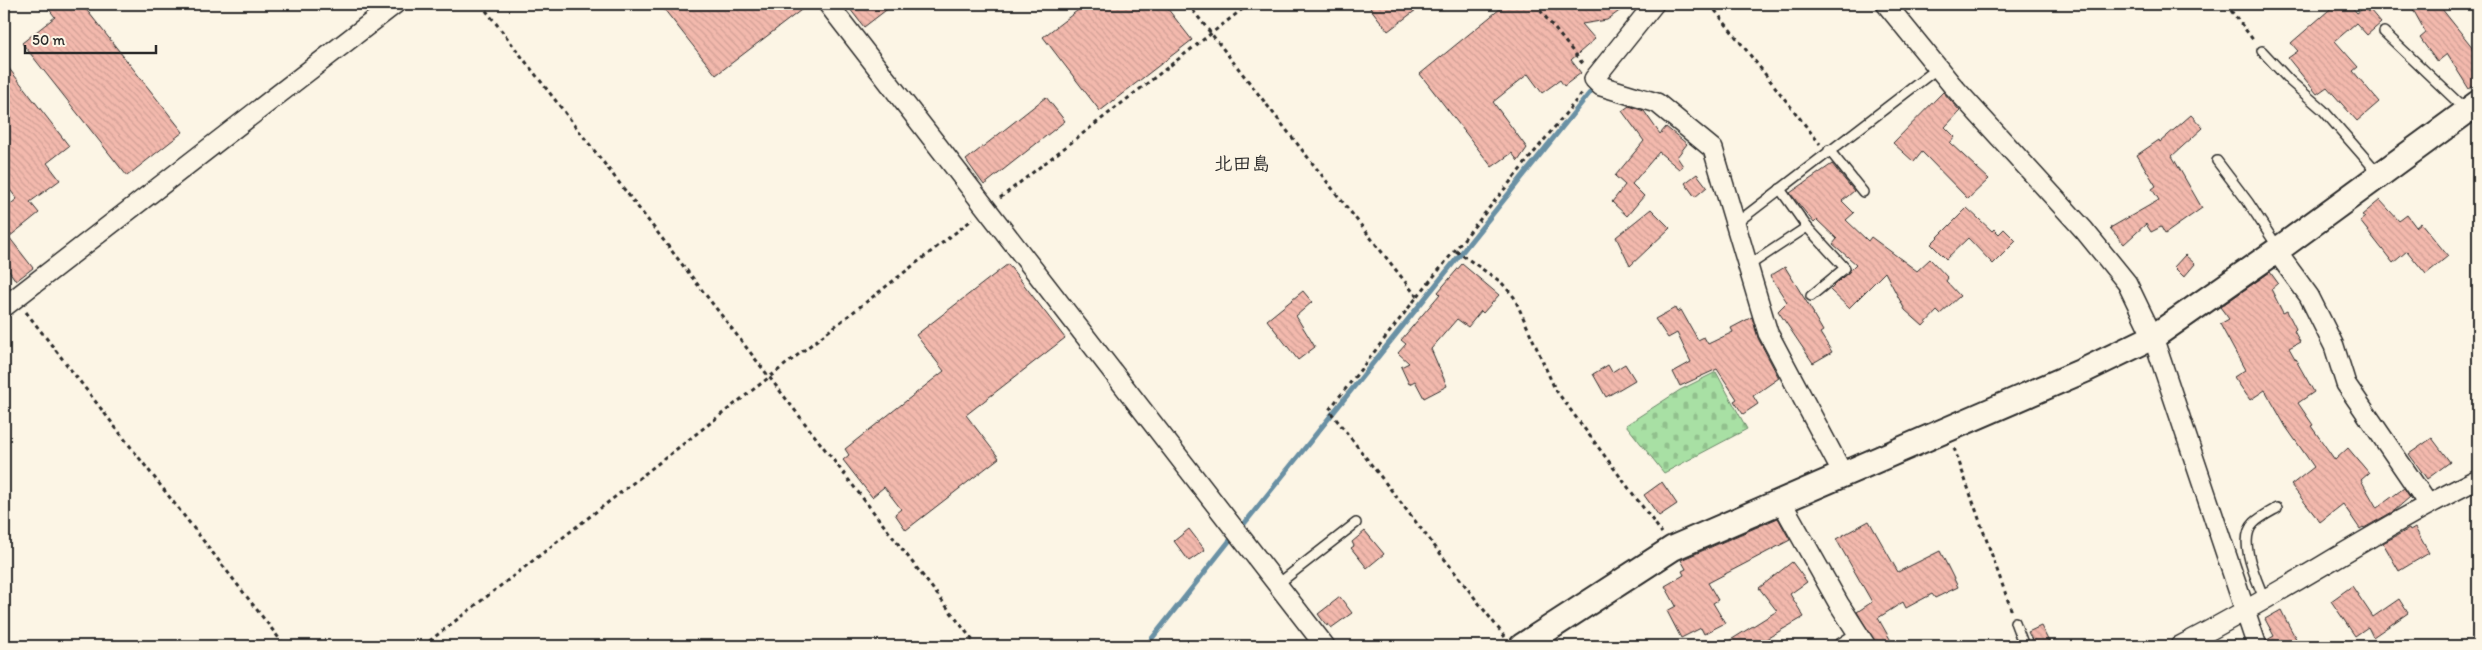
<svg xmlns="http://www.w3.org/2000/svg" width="2482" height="650" font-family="Itim,'Klee One',sans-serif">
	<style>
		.cemetery { fill: url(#cemetery-stones); stroke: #6a8668 }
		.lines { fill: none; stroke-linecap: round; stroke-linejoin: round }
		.stream { stroke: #6990a4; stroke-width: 5 }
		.building { fill: url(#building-back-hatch); stroke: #2b2b2b }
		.service-casing { stroke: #2b2b2b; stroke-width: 12 }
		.minor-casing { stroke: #2b2b2b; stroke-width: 22 }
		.tertiary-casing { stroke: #2b2b2b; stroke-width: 28 }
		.path { stroke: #2b2b2b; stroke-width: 3; stroke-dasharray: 4 4; stroke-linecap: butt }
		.service { stroke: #fcf5e5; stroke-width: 9 }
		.minor { stroke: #fcf5e5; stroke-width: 19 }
		.tertiary { stroke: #fcf5e5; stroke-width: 24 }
		.labels { text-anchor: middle; stroke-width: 5; stroke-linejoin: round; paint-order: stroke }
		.quarter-label { font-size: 19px; font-weight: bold; fill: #2b2b2b; stroke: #fcf5e5 }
	</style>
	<defs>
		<pattern id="cemetery-stones" width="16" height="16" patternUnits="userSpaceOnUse" patternTransform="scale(1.25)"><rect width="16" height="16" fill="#a8e0a4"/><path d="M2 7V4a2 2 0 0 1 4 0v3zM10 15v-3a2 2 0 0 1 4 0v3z" fill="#91c08d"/></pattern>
		<pattern id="building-back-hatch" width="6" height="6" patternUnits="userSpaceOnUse" patternTransform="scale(1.25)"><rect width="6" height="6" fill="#f3b9ad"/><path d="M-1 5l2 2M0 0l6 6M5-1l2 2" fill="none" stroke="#d09f95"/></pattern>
	</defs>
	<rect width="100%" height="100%" fill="#fcf5e5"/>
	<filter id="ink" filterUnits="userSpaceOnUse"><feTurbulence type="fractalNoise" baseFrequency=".02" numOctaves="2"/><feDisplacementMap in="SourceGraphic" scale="10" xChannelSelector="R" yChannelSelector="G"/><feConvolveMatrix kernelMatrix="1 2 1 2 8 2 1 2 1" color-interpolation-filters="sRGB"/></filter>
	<g filter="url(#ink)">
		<polygon class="cemetery" points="1716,372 1747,429 1664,473 1626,425 1680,390"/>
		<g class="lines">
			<g class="stream">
				<polyline points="1240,529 1596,85"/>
				<polyline points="1146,646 1234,535"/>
			</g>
		</g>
		<g class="building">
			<polygon points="45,4 82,4 183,132 127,176 22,43 55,17"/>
			<polygon points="660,4 809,4 716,75"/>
			<polygon points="846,4 894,4 864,27"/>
			<polygon points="1086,4 1164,4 1192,40 1100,111 1043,37"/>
			<polygon points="1367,4 1424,4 1388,31"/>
			<polygon points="1506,4 1629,4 1607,20 1582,24 1595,39 1571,60 1581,73 1564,86 1560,80 1542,93 1528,74 1493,102 1527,148 1518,161 1512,153 1492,167 1420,74"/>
			<polygon points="2336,4 2349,4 2357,13 2364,8 2368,12 2370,10 2381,23 2367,35 2356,23 2335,41 2358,67 2353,71 2379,102 2357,121 2327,87 2317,94 2288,58 2298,51 2291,43"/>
			<polygon points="2410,4 2438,4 2473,48 2472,49 2478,59 2478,83 2469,89 2447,54 2437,62 2420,38 2426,33"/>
			<polygon points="4,62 69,146 47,163 60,180 30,202 39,213 9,237 33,268 16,281 4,264 4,209 17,199 4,182"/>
			<polygon points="1943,92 1960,111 1945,127 1955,137 1950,143 1989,179 1968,199 1922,152 1914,162 1893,143"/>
			<polygon points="1046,97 1065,121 984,185 966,160"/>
			<polygon points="1629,106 1644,111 1660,134 1666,127 1687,144 1677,157 1683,166 1679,169 1659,152 1632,184 1644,196 1627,216 1612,202 1625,185 1615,176 1644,141 1622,111"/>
			<polygon points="2191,115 2203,128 2172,156 2202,208 2165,234 2161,227 2151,232 2146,224 2124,244 2110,228 2159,200 2152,189 2156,186 2137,155 2159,140 2160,142"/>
			<polygon points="1832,164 1854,191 1842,201 1854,213 1846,220 1868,241 1871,237 1917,271 1930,259 1948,278 1946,281 1960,296 1940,314 1937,311 1923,326 1905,310 1885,272 1849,308 1830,290 1856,264 1833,244 1837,239 1817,220 1814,223 1790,193"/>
			<polygon points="1697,174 1707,187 1695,197 1685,183"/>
			<polygon points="2380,200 2399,221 2407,215 2416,227 2421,223 2448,256 2426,274 2407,251 2393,263 2360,221 2365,217 2362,215"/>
			<polygon points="1967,208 1992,231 1994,229 1999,234 2004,229 2016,241 1993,264 1968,238 1946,259 1931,244"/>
			<polygon points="1651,209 1670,228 1630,266 1616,237"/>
			<polygon points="2185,255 2195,264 2184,277 2174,267"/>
			<polygon points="1008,264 1065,338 966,415 999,458 906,530 895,514 901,509 884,487 872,497 843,460 849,455 845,449 944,371 916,335"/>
			<polygon points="1462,264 1499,295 1483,313 1481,311 1468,327 1457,319 1431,349 1447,386 1424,398 1415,381 1409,384 1401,367 1409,363 1398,353 1406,344 1401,340 1440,294 1438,292"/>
			<polygon points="1785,267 1814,314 1813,314 1823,331 1820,333 1832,352 1813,363 1778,311 1787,302 1770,276"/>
			<polygon points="2270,272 2278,283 2271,289 2283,313 2287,311 2296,329 2294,331 2300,342 2289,348 2314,392 2298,403 2313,425 2311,426 2335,460 2348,448 2369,473 2361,480 2377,508 2404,488 2410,497 2394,511 2364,528 2363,527 2360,529 2343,504 2320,522 2291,485 2314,467 2286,427 2265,390 2250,400 2234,377 2245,370 2220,324 2229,319 2220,307"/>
			<polygon points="1303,291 1312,302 1296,316 1315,347 1298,360 1267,320"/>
			<polygon points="1675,308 1677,312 1681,310 1698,340 1704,337 1708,344 1733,332 1731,328 1752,317 1758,338 1779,378 1753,396 1758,404 1743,414 1734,401 1737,399 1717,369 1680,386 1673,372 1691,362 1677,333 1668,338 1655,319"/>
			<polygon points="1625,364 1635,380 1606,397 1593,374 1608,365 1612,372"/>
			<polygon points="2432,438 2450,462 2427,479 2409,454"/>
			<polygon points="1662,482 1677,504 1659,516 1644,495"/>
			<polygon points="1778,518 1790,540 1708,583 1718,600 1713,603 1725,623 1704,634 1701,628 1681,638 1667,611 1676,606 1665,586 1684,575 1682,571 1686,569 1681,560"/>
			<polygon points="1869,521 1898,572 1940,551 1958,587 1935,598 1932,594 1906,608 1903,602 1878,618 1894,646 1877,646 1857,612 1872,602 1836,539"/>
			<polygon points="2415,528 2429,553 2399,571 2383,543 2409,529 2410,531"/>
			<polygon points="1189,529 1205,550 1189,561 1174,541"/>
			<polygon points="1365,531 1384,554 1367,568 1351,548 1354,546 1352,542"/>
			<polygon points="1792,562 1807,582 1790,594 1804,617 1754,646 1721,646 1777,611 1759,588"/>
			<polygon points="2352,586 2373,617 2399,599 2408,613 2373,637 2368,627 2355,636 2331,601"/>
			<polygon points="1340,597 1352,613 1331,628 1328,624 1327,626 1318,614"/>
			<polygon points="2281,610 2288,624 2300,646 2268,646 2267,640 2274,636 2265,619"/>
			<polygon points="2041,626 2051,646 2035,646 2028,632"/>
		</g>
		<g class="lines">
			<defs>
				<g id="service">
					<polyline points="2384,32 2467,111"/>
					<polyline points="2262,51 2290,81 2323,110 2379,174"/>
					<polyline points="1829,150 1863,192"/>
					<polyline points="2217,161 2248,202 2279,249"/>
					<polyline points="1780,189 1807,227 1845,268 1811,296"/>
					<polyline points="1735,224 1938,68"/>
					<polyline points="1748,266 1807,227"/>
					<polyline points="1278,584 1356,523"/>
					<path d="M2265,601C2258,582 2236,540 2254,523C2260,517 2270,512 2277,508"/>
					<polyline points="2015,622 2024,646"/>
					<polyline points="1836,646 1856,633"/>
				</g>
				<g id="minor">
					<polyline points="828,4 1325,646"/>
					<polyline points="1654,4 1594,79 1601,86 1657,103 1713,149 1768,333 1843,474"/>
					<polyline points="1886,4 1952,85 2084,230 2127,283 2153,337 2257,646"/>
					<polyline points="2276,251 2309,296 2334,346 2346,384 2428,504"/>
					<polyline points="4,307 395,4"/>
					<polyline points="1781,501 1839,604 1866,646"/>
					<path d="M2180,646C2282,594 2376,529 2478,479"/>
				</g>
				<polyline id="tertiary" points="1522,646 1673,548 2085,370 2153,337 2276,251 2478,103"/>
			</defs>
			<use href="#service" class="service-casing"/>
			<use href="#minor" class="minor-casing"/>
			<use href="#tertiary" class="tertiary-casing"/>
			<g class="path">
				<polyline points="481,4 977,646"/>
				<polyline points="1188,4 1417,297"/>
				<polyline points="1535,4 1583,64"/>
				<polyline points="1710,4 1820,144"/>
				<polyline points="2226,4 2254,41"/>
				<polyline points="1000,198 1249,4"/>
				<polyline points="1456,251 1501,282 1514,297 1555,389 1662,533"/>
				<polyline points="26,312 285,646"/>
				<polyline points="1954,448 2012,612"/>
				<polyline points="1505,637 1329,410 1417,297 1583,92"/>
				<polyline points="423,646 973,219"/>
			</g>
			<use href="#service" class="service"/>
			<use href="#minor" class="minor"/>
			<use href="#tertiary" class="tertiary"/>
		</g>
	</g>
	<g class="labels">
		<g class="quarter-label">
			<text x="1242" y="170">北田島</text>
		</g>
	</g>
	<rect width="2482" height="650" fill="none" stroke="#fcf5e5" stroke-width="20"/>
	<rect x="10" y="10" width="2462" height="630" fill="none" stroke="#2b2b2b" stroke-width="2" filter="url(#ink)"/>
	<path d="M25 45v8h131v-8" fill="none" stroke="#2b2b2b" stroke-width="2.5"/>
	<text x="32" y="45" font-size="15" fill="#2b2b2b" stroke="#fcf5e5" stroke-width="4" paint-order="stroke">50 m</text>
</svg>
